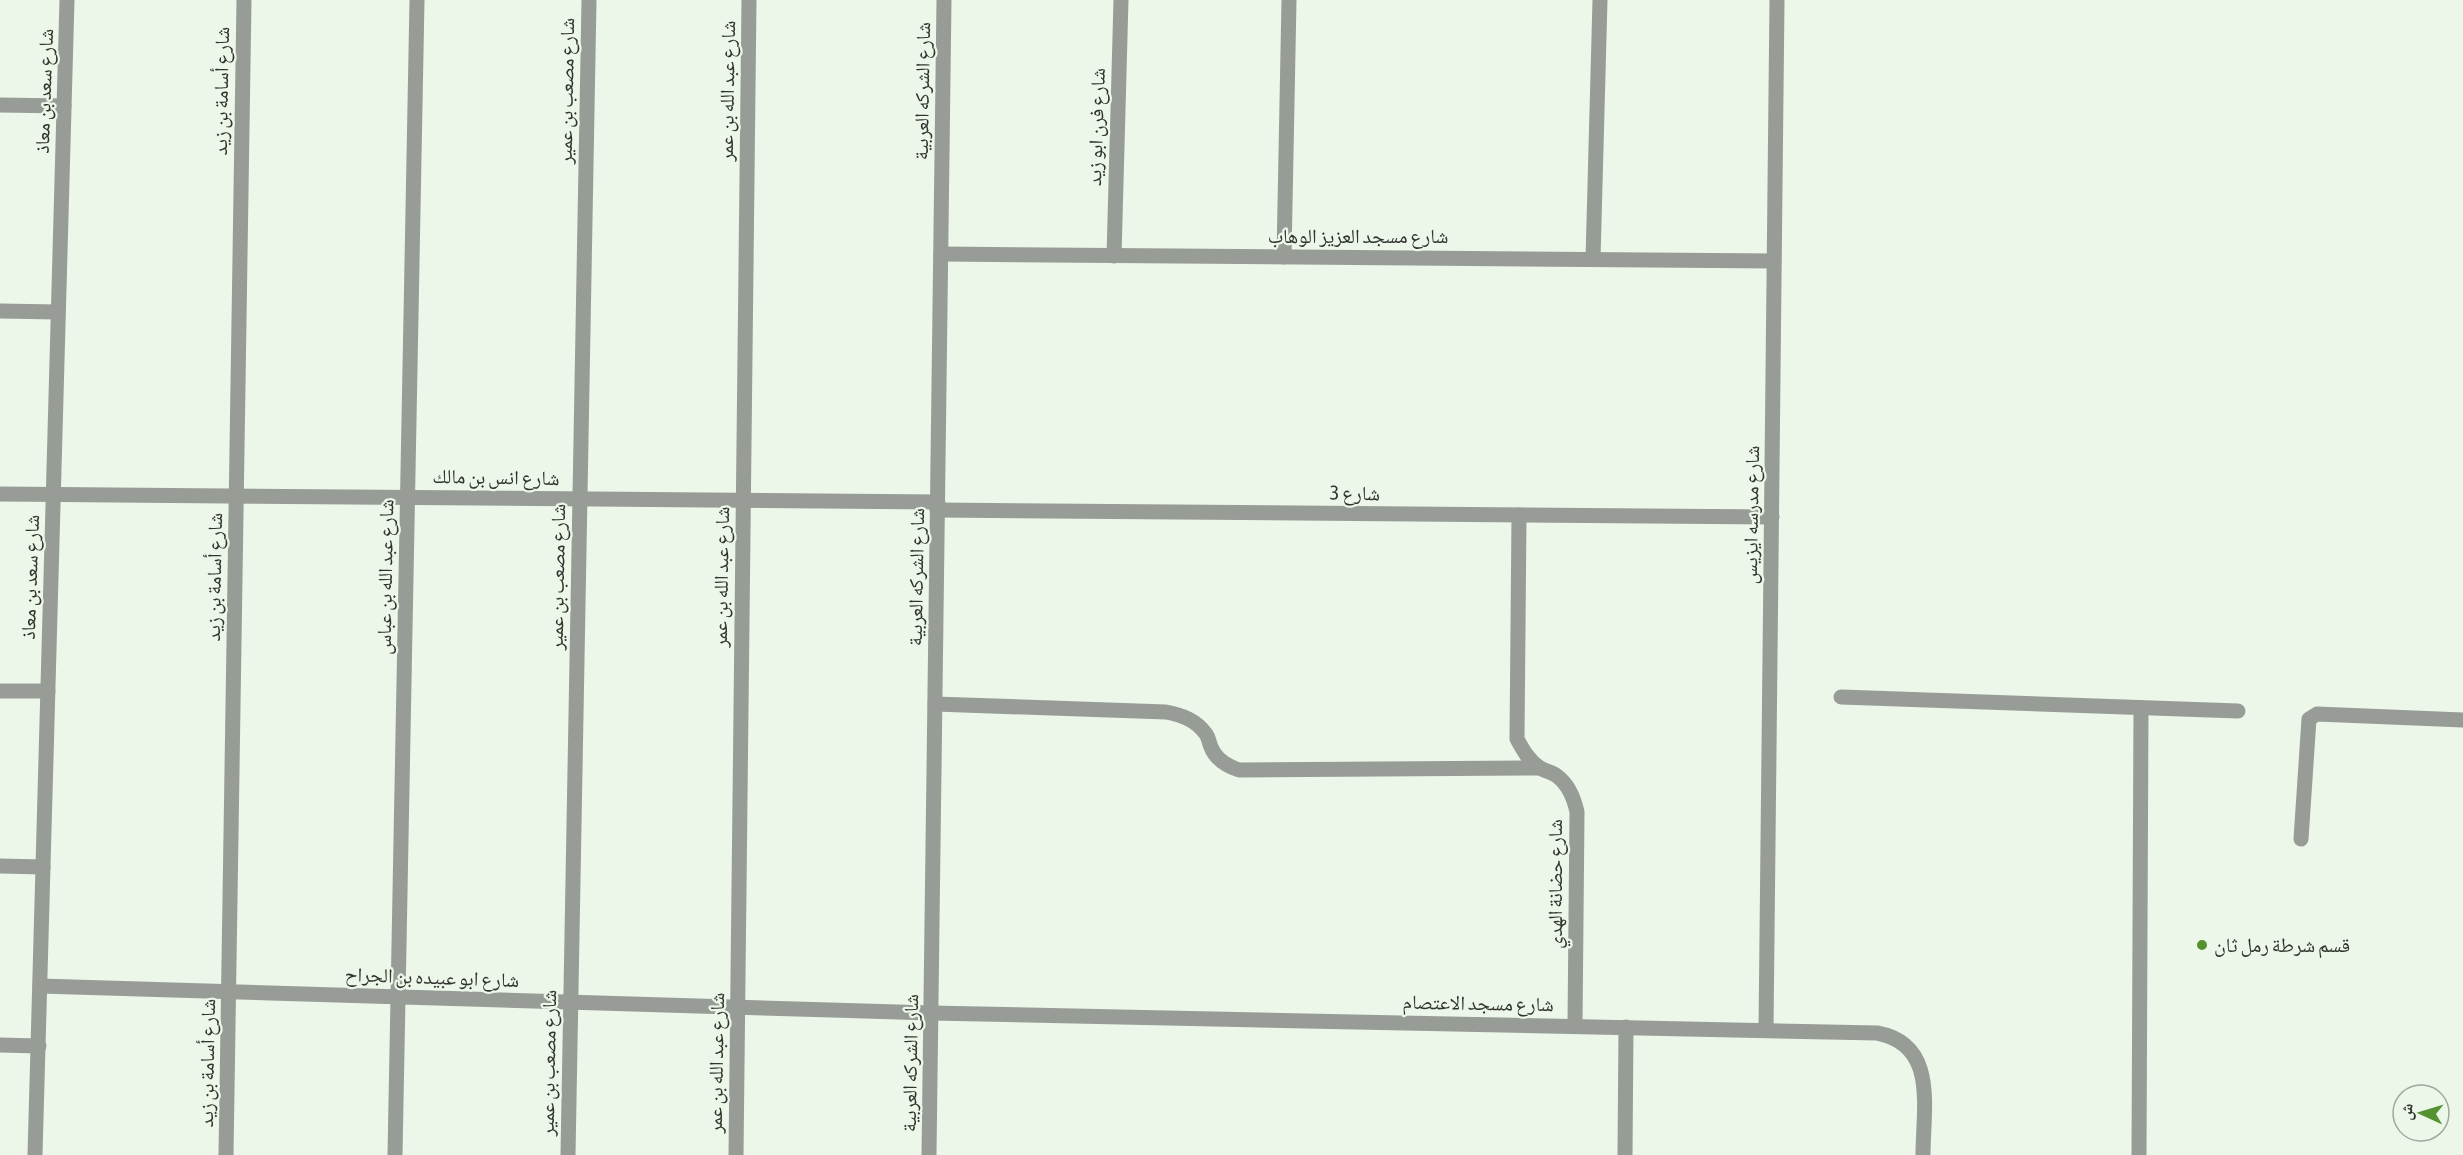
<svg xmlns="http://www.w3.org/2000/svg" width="2463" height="1155" font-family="'Asap Condensed','Noto Naskh Arabic',sans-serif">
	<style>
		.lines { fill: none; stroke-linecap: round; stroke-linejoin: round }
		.service { stroke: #989c96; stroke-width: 15 }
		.minor { stroke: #989c96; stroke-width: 15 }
		.poi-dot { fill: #539131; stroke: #ecf6e9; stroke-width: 2 }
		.labels { text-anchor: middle; stroke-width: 4.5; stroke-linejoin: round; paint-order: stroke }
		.street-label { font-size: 20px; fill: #30332e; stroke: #ecf6e9 }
		.poi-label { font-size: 20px; fill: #30332e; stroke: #ecf6e9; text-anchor: start }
	</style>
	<rect width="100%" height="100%" fill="#ecf6e9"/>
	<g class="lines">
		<g class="service">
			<polyline points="1841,697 2238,711"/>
			<polyline points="2301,839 2309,719 2317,714 2463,720"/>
			<polyline points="1625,1155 1626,1027"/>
			<polyline points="2139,1155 2141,708"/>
		</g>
		<g class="minor">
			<polyline points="0,105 64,106"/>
			<polyline points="941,254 1774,261"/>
			<polyline points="1114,256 1121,0"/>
			<polyline points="1284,257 1289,0"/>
			<polyline points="1593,259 1600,0"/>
			<polyline points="0,311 58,312"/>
			<polyline points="0,494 938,502"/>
			<polyline points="937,510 1772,517"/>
			<path d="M1519,515L1517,739C1523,750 1529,761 1540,768C1545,771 1552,772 1557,776C1569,785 1574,798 1577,812L1575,1026"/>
			<polyline points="0,691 48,691"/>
			<path d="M935,704L1166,712C1182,715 1196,720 1206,734C1209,738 1209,743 1211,747C1216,760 1227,766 1239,770L1540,768"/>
			<polyline points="0,866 43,867"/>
			<path d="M40,986L931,1013L1877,1033C1938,1044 1923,1108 1923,1155"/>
			<polyline points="1766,1030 1777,0"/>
			<polyline points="0,1045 39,1046"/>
			<polyline points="35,1155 67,0"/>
			<polyline points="226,1155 244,0"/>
			<polyline points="395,1155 417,0"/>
			<polyline points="568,1155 589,0"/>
			<polyline points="736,1155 749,0"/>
			<polyline points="929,1155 944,0"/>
		</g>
	</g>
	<circle class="poi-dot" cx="2202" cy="945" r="6"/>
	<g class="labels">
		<g class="street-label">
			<text transform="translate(44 91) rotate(-88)" y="7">شارع سعد بن معاذ</text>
			<text transform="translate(221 91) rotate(-89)" y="7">شارع أسامة بن زيد</text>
			<text transform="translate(566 91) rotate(-89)" y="7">شارع مصعب بن عمير</text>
			<text transform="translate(727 91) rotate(-89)" y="7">شارع عبد الله بن عمر</text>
			<text transform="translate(922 91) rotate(-89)" y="7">شارع الشركه العربية</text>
			<text transform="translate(1096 127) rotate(-88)" y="7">شارع فرن ابو زيد</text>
			<text x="1358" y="243">شارع مسجد العزيز الوهاب</text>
			<text transform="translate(496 477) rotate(1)" y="7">شارع انس بن مالك</text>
			<text transform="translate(1355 493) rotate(1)" y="7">شارع 3</text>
			<text transform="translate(1751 515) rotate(-89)" y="7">شارع مدرسه ايزيس</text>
			<text transform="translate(30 577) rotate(-88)" y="7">شارع سعد بن معاذ</text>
			<text transform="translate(214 577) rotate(-89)" y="7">شارع أسامة بن زيد</text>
			<text transform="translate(385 577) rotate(-89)" y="7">شارع عبد الله بن عباس</text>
			<text transform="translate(557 577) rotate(-89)" y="7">شارع مصعب بن عمير</text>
			<text transform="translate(721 577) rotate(-89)" y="7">شارع عبد الله بن عمر</text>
			<text transform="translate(916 577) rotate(-89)" y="7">شارع الشركه العربية</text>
			<text transform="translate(1555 884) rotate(-90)" y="7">شارع حضانة الهدي</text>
			<text transform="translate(432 977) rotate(2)" y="7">شارع ابو عبيده بن الجراح</text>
			<text transform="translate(1478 1003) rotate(1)" y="7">شارع مسجد الاعتصام</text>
			<text transform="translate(207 1063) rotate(-89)" y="7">شارع أسامة بن زيد</text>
			<text transform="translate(548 1063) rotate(-89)" y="7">شارع مصعب بن عمير</text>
			<text transform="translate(716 1063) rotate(-89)" y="7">شارع عبد الله بن عمر</text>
			<text transform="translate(910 1063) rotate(-89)" y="7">شارع الشركه العربية</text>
		</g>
		<g class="poi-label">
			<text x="2214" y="952">قسم شرطة رمل ثان</text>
		</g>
	</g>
	<g transform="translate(2421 1113) rotate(274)"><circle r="28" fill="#ecf6e9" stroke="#a1a89e" stroke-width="1.5"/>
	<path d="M0-4.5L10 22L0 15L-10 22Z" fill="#539131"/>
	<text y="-9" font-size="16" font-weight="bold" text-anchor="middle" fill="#30332e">ش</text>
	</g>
</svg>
